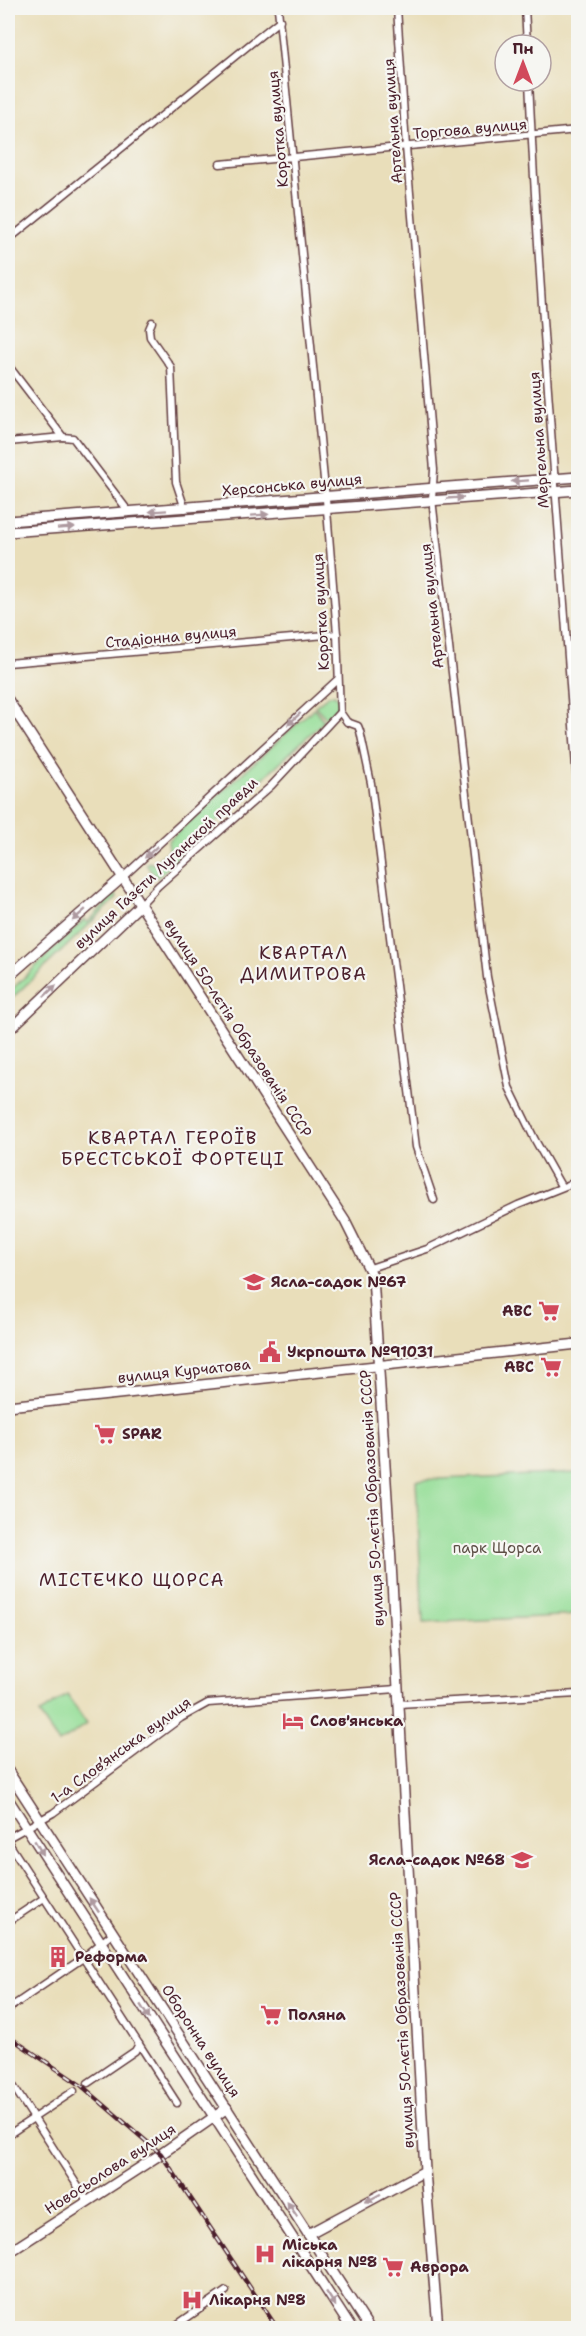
<svg xmlns="http://www.w3.org/2000/svg" width="586" height="2336" font-family="'Shantell Sans',sans-serif">
	<style>
		.green { fill: #96de98; stroke: #707e62; stroke-width: 1.5 }
		.lines { fill: none; stroke-linecap: round; stroke-linejoin: round }
		.street-casing { stroke: #623c40; stroke-width: 9 }
		.secondary-casing { stroke: #623c40; stroke-width: 12 }
		.primary-casing { stroke: #623c40; stroke-width: 12 }
		.street { stroke: #fff; stroke-width: 6 }
		.secondary { stroke: #fff; stroke-width: 9 }
		.primary { stroke: #fff; stroke-width: 9 }
		.rail-casing { stroke: #4a1f2b; stroke-width: 4.5 }
		.rail { stroke: #f6f6f2; stroke-width: 2; stroke-dasharray: 7; stroke-linecap: butt }
		.oneway { fill: #ae9aa0 }
		.labels { text-anchor: middle; stroke-width: 4.5; stroke-linejoin: round; paint-order: stroke }
		.street-label { font-size: 15px; fill: #4a1f2b; stroke: #f6f6f2 }
		.poi-label { font-size: 15px; font-weight: bold; fill: #4a1f2b; stroke: #f6f6f2; text-anchor: start }
		.park-label { font-size: 15px; fill: #5d4f46; stroke: #f6f6f2 }
		.quarter-label { font-size: 18px; letter-spacing: 1.5px; fill: #4a1f2b; stroke: #f6f6f2 }
	</style>
	<rect width="100%" height="100%" fill="#f6f6f2"/>
	<filter id="ink" filterUnits="userSpaceOnUse"><feTurbulence type="fractalNoise" baseFrequency=".0167" numOctaves="2"/><feDisplacementMap in="SourceGraphic" scale="12" xChannelSelector="R" yChannelSelector="G"/><feConvolveMatrix kernelMatrix="1 2 1 2 8 2 1 2 1" color-interpolation-filters="sRGB"/></filter>
	<filter id="wash" filterUnits="userSpaceOnUse"><feTurbulence type="fractalNoise" baseFrequency=".008" numOctaves="4" result="noise"/><feDisplacementMap in="SourceGraphic" scale="24" xChannelSelector="R" yChannelSelector="G"/><feGaussianBlur stdDeviation="1.35" result="paint"/><feColorMatrix in="noise" values="0 0 0 0 0 0 0 0 0 0 0 0 0 0 0 0 0 1.4 0 .05"/><feComposite in="paint" operator="in"/></filter>
	<g filter="url(#wash)">
		<rect width="100%" height="100%" fill="#e9deba"/>
		<g class="green">
			<polygon points="329,695 335,695 339,701 336,710 327,719 315,706"/>
			<polygon points="314,708 324,721 157,878 146,864 149,862 153,864 169,849 168,841"/>
			<polygon points="114,891 117,898 8,1002 8,993 85,919 87,923 104,906 104,899"/>
			<polygon points="578,1473 578,1615 423,1623 416,1480"/>
			<polygon points="67,1695 87,1724 59,1743 39,1714"/>
		</g>
	</g>
	<g filter="url(#ink)">
		<g class="lines">
			<defs>
				<g id="street">
					<polyline points="278,8 327,510 337,634 340,712 347,722 358,726 360,731 371,783 416,1147 434,1200"/>
					<polyline points="397,8 406,147 434,470 432,499 487,977 509,1087 535,1140 561,1186"/>
					<polyline points="525,8 527,45"/>
					<path d="M529,81C540,320 562,559 578,797"/>
					<polyline points="220,164 578,130"/>
					<polyline points="8,240 280,20"/>
					<polyline points="152,322 149,329 150,337 171,367 176,482 185,509"/>
					<polyline points="8,365 63,437 73,438 129,512"/>
					<polyline points="8,442 63,437"/>
					<polyline points="8,663 337,634"/>
					<polyline points="123,877 337,680"/>
					<polyline points="141,904 158,886 271,786 340,712"/>
					<polyline points="370,1268 427,1249 518,1205 578,1181"/>
					<polyline points="398,1704 578,1694"/>
					<polyline points="8,1838 53,1813 181,1718 208,1703 397,1689"/>
					<polyline points="8,1842 139,2044 135,2051 88,2083"/>
					<polyline points="8,1922 44,1898"/>
					<polyline points="8,2009 83,1958 113,1933"/>
					<polyline points="139,2044 177,2103"/>
					<polyline points="8,2078 88,2202"/>
					<polyline points="8,2135 74,2091"/>
					<polyline points="172,2328 226,2291"/>
				</g>
				<g id="secondary">
					<polyline points="8,521 578,477"/>
					<polyline points="8,532 578,490"/>
					<polyline points="8,700 345,1221 373,1277 390,1545 425,2171 438,2328"/>
					<polyline points="8,977 123,877"/>
					<polyline points="8,1031 141,904"/>
					<polyline points="8,1406 578,1344"/>
					<polyline points="308,2234 425,2171"/>
					<polyline points="8,2253 161,2154 227,2108"/>
					<polyline points="8,2325 10,2328"/>
				</g>
				<g id="primary">
					<polyline points="8,1771 369,2328"/>
					<polyline points="8,1799 351,2328"/>
				</g>
			</defs>
			<use href="#street" class="street-casing"/>
			<use href="#secondary" class="secondary-casing"/>
			<use href="#primary" class="primary-casing"/>
			<use href="#street" class="street"/>
			<use href="#secondary" class="secondary"/>
			<use href="#primary" class="primary"/>
			<defs>
				<polyline id="rail" points="8,2036 82,2086 161,2154 277,2328"/>
			</defs>
			<use href="#rail" class="rail-casing"/>
			<use href="#rail" class="rail"/>
		</g>
		<defs><path id="oneway-solid" d="M-6-.8H1V-3.2L6.5 0L1 3.2V.8H-6Z" transform="scale(1.5)"/></defs>
		<g class="oneway">
			<use href="#oneway-solid" transform="translate(520 481) rotate(176)"/>
			<use href="#oneway-solid" transform="translate(455 498) rotate(-3)"/>
			<use href="#oneway-solid" transform="translate(158 511) rotate(176)"/>
			<use href="#oneway-solid" transform="translate(260 515) rotate(-4)"/>
			<use href="#oneway-solid" transform="translate(66 528) rotate(-4)"/>
			<use href="#oneway-solid" transform="translate(294 719) rotate(137)"/>
			<use href="#oneway-solid" transform="translate(151 852) rotate(137)"/>
			<use href="#oneway-solid" transform="translate(79 915) rotate(139)"/>
			<use href="#oneway-solid" transform="translate(50 991) rotate(-43)"/>
			<use href="#oneway-solid" transform="translate(39 1848) rotate(59)"/>
			<use href="#oneway-solid" transform="translate(94 1905) rotate(-124)"/>
			<use href="#oneway-solid" transform="translate(145 2012) rotate(58)"/>
			<use href="#oneway-solid" transform="translate(373 2198) rotate(152)"/>
			<use href="#oneway-solid" transform="translate(292 2209) rotate(-124)"/>
			<use href="#oneway-solid" transform="translate(331 2299) rotate(57)"/>
		</g>
	</g>
	<defs>
		<symbol id="school-bare" viewBox="-9 -9 18 18"><path d="M0-5L7-2L0 1L-7-2ZM-4 1L0 2.5L4 1V4Q0 6-4 4Z" fill="#d1495b" stroke="#f6f6f2" stroke-width="2.5" paint-order="stroke"/></symbol>
		<symbol id="supermarket-bare" viewBox="-9 -9 18 18"><path d="M-6-5.5h2.5l.6 2H6L4.5 2H-2.5L-4.4-4H-6ZM-1.5 3.2a1.3 1.3 0 1 0 .1 0ZM3 3.2a1.3 1.3 0 1 0 .1 0Z" fill="#d1495b" stroke="#f6f6f2" stroke-width="2.5" paint-order="stroke"/></symbol>
		<symbol id="civic-bare" viewBox="-9 -9 18 18"><path d="M-.6-6.5H3V-4.5H.6V-3L4-1V1h2V6H-6V1h2V-1L-.6-3ZM-1.2 2.5V6h2.4V2.5Z" fill="#d1495b" stroke="#f6f6f2" stroke-width="2.5" paint-order="stroke"/></symbol>
		<symbol id="hotel-bare" viewBox="-9 -9 18 18"><path d="M-6-4.5h1.5V1H6V5H4.5V3h-9V5H-6ZM-4 0a1.8 1.8 0 1 1 3.6 0ZM.5 0V-2.5h3Q6-2.5 6 0Z" fill="#d1495b" stroke="#f6f6f2" stroke-width="2.5" paint-order="stroke"/></symbol>
		<symbol id="building-bare" viewBox="-9 -9 18 18"><path d="M-4-6H4V6H1V3H-1V6H-4ZM-2.5-4.3h1.7v1.8h-1.7ZM.8-4.3h1.7v1.8H.8ZM-2.5-1h1.7V.8h-1.7ZM.8-1h1.7V.8H.8Z" fill="#d1495b" stroke="#f6f6f2" stroke-width="2.5" paint-order="stroke"/></symbol>
		<symbol id="hospital-bare" viewBox="-9 -9 18 18"><path d="M-5-5h3v3.5h4V-5h3V5h-3V1.5h-4V5h-3Z" fill="#d1495b" stroke="#f6f6f2" stroke-width="2.5" paint-order="stroke"/></symbol>
	</defs>
	<g fill-rule="evenodd">
		<use href="#school-bare" x="239" y="1267" width="30" height="30"/>
		<use href="#supermarket-bare" x="534" y="1296" width="30" height="30"/>
		<use href="#civic-bare" x="255" y="1337" width="30" height="30"/>
		<use href="#supermarket-bare" x="536" y="1352" width="30" height="30"/>
		<use href="#supermarket-bare" x="90" y="1419" width="30" height="30"/>
		<use href="#hotel-bare" x="278" y="1706" width="30" height="30"/>
		<use href="#school-bare" x="507" y="1845" width="30" height="30"/>
		<use href="#building-bare" x="43" y="1942" width="30" height="30"/>
		<use href="#supermarket-bare" x="256" y="2000" width="30" height="30"/>
		<use href="#hospital-bare" x="250" y="2239" width="30" height="30"/>
		<use href="#supermarket-bare" x="378" y="2252" width="30" height="30"/>
		<use href="#hospital-bare" x="177" y="2285" width="30" height="30"/>
	</g>
	<g class="labels">
		<g class="street-label">
			<text transform="translate(393 121) rotate(-94)" y="5">Артельна вулиця</text>
			<text transform="translate(278 129) rotate(-95)" y="5">Коротка вулиця</text>
			<text transform="translate(470 129) rotate(-5)" y="5">Торгова вулиця</text>
			<text transform="translate(539 440) rotate(-94)" y="5">Мергельна вулиця</text>
			<text transform="translate(292 485) rotate(-5)" y="5">Херсонська вулиця</text>
			<text transform="translate(432 606) rotate(-96)" y="5">Артельна вулиця</text>
			<text transform="translate(321 612) rotate(-93)" y="5">Коротка вулиця</text>
			<text transform="translate(171 637) rotate(-5)" y="5">Стадіонна вулиця</text>
			<text transform="translate(166 863) rotate(-43)" y="5">вулиця Газєти Луганской правди</text>
			<text transform="translate(238 1028) rotate(57)" y="5">вулиця 50-лєтія Образованія СССР</text>
			<text transform="translate(184 1371) rotate(-6)" y="5">вулиця Курчатова</text>
			<text transform="translate(372 1498) rotate(-93)" y="5">вулиця 50-лєтія Образованія СССР</text>
			<text transform="translate(121 1750) rotate(-36)" y="5">1-а Слов’янська вулиця</text>
			<text transform="translate(402 2020) rotate(-93)" y="5">вулиця 50-лєтія Образованія СССР</text>
			<text transform="translate(201 2041) rotate(57)" y="5">Оборонна вулиця</text>
			<text transform="translate(110 2169) rotate(-33)" y="5">Новосьолова вулиця</text>
		</g>
		<g class="poi-label">
			<text x="271" y="1287">Ясла-садок №67</text>
			<text x="532" y="1316" text-anchor="end">ABC</text>
			<text x="287" y="1357">Укрпошта №91031</text>
			<text x="534" y="1372" text-anchor="end">АВС</text>
			<text x="122" y="1439">SPAR</text>
			<text x="310" y="1726">Слов'янська</text>
			<text x="505" y="1865" text-anchor="end">Ясла-садок №68</text>
			<text x="75" y="1962">Реформа</text>
			<text x="288" y="2020">Поляна</text>
			<text x="282" y="2250">Міська<tspan x="282" dy="17">лікарня №8</tspan></text>
			<text x="410" y="2272">Аврора</text>
			<text x="209" y="2305">Лікарня №8</text>
		</g>
		<g class="park-label">
			<text x="497" y="1553">парк Щорса</text>
		</g>
		<g class="quarter-label">
			<text x="304" y="959">КВАРТАЛ<tspan x="304" dy="21">ДИМИТРОВА</tspan></text>
			<text x="173" y="1144">КВАРТАЛ ГЕРОЇВ<tspan x="173" dy="21">БРЕСТСЬКОЇ ФОРТЕЦІ</tspan></text>
			<text x="132" y="1586">МІСТЕЧКО ЩОРСА</text>
		</g>
	</g>
	<rect width="586" height="2336" fill="none" stroke="#f6f6f2" stroke-width="30"/>
	<g transform="translate(523 63)"><circle r="28" fill="#f6f6f2" stroke="#b1a0a2" stroke-width="1.5"/>
	<path d="M0-4.5L10 22L0 15L-10 22Z" fill="#d1495b"/>
	<text y="-9" font-size="16" font-weight="bold" text-anchor="middle" fill="#4a1f2b">Пн</text>
	</g>
</svg>
